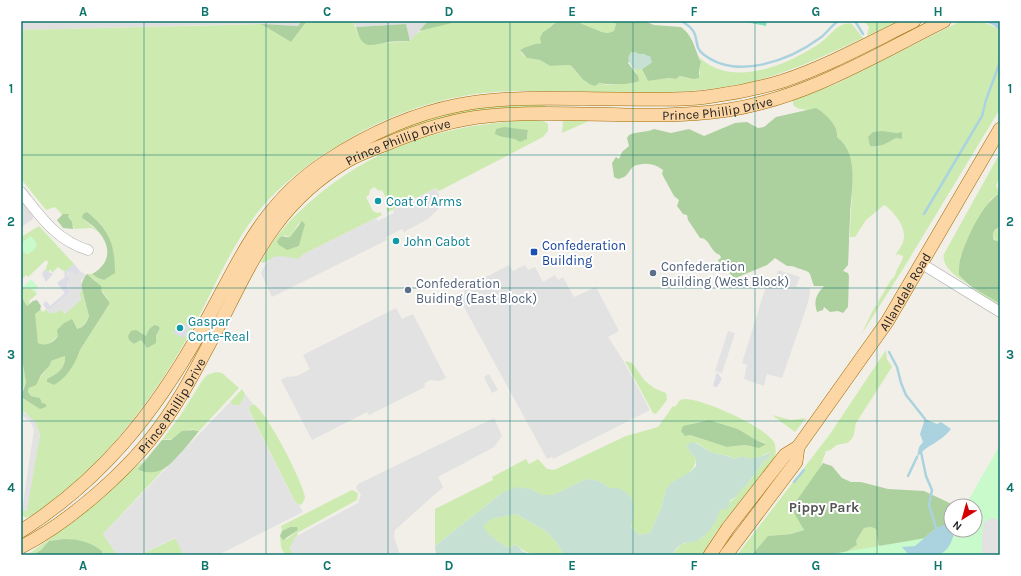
<svg xmlns="http://www.w3.org/2000/svg" width="1021" height="576" font-family="Karla,sans-serif">
	<style>
		.residential { fill: #e0dfdf }
		.grass { fill: #cdebb0; fill-rule: evenodd }
		.forest { fill: #add19e }
		.wetland { fill: #c6e0d4 }
		.park { fill: #c8facc }
		.pitch { fill: #88e0be }
		.parking { fill: #e2e2e2 }
		.plaza { fill: #dddde8 }
		.water { fill: #aad3df }
		.lines { fill: none; stroke-linecap: round; stroke-linejoin: round }
		.stream { stroke: #aad3df; stroke-width: 2.5 }
		.minor-casing { stroke: #a9a9a9; stroke-width: 11 }
		.major-casing { stroke: #a06b00; stroke-width: 14 }
		.minor { stroke: #fff; stroke-width: 10 }
		.major { stroke: #fcd6a4; stroke-width: 13 }
		.grid { fill: none; stroke: #0f766e; stroke-width: 1; stroke-opacity: 0.55 }
		.culture-dot { fill: #0f9aa8; stroke: #fff; stroke-width: 1.5 }
		.transit-dot { fill: #1a4fb4; stroke: #fff; stroke-width: 1.5 }
		.service-dot { fill: #5c6f8a; stroke: #fff; stroke-width: 1.5 }
		.labels { text-anchor: middle; stroke-width: 4; stroke-linejoin: round; paint-order: stroke }
		.street-label { font-size: 13px; fill: #222; stroke: #fff }
		.culture-label { font-size: 13px; fill: #0d838f; stroke: #fff; text-anchor: start }
		.transit-label { font-size: 13px; fill: #164399; stroke: #fff; text-anchor: start }
		.service-label { font-size: 13px; fill: #4e5e75; stroke: #fff; text-anchor: start }
		.neighbourhood-label { font-size: 14px; font-weight: bold; fill: #555; stroke: #fff }
		.neatline { fill: none; stroke: #0f766e; stroke-width: 1.5 }
		.grid-label { font-size: 13px; text-anchor: middle; font-weight: bold; fill: #0f766e }
	</style>
	<rect width="100%" height="100%" fill="#f2efe9"/>
	<g class="residential">
		<polygon points="21,21 302,21 299,26 248,24 21,30"/>
		<polygon points="353,21 428,21 410,41 406,24 356,27"/>
		<polygon points="21,200 33,216 33,219 21,227"/>
	</g>
	<g class="grass">
		<path d="M307,21H353L358,35L384,43L410,41C413,38 416,33 421,31C454,15 523,21 560,21C545,25 550,34 541,42C536,48 527,45 520,50L522,54L527,58L540,60L550,66L570,65L586,83H599L608,85L634,83L638,76L634,69H642L648,81L669,78L676,79L680,76L693,79L700,74L699,70L701,62L699,57C732,89 788,65 820,43C831,36 838,21 852,24L863,38C822,57 781,77 736,85C678,96 617,92 558,91C531,91 502,90 475,94C427,101 379,119 339,145C310,162 284,182 262,207C234,240 217,282 197,320C163,384 122,441 68,489C58,497 46,510 35,515C32,516 28,516 26,518L21,514V510L26,511L40,434L26,413L21,410V397L39,408L42,403L40,398L31,396L28,392L29,388C34,386 50,366 51,361L65,356C66,368 57,374 47,379V382L54,385L78,356L80,350L110,303L96,281L87,274H92L98,278L104,280L115,267C113,241 108,228 87,212L82,218L100,233L92,228L73,229L74,227L55,207L46,210L21,179V30L261,24L291,42ZM154,325L160,328L155,339L145,346L141,340L134,344L140,332L146,337L149,329Z"/>
		<polygon points="575,21 613,21 616,24 614,31 608,33 602,32"/>
		<polygon points="864,21 898,21 867,36 869,27"/>
		<path d="M961,21C977,21 988,21 1000,31V109L903,269L861,335L875,306H878V302L891,280L895,276C896,268 902,264 903,256L898,254L896,256C897,250 902,247 903,242C908,229 894,211 884,205L866,220L855,237H850C849,211 861,154 837,137C838,132 836,129 833,125C818,99 806,117 793,105V100L836,84ZM889,132L897,133V138L878,147L870,146Z"/>
		<path d="M510,104H542L551,109C521,110 492,110 463,115C396,127 324,163 280,216C250,252 230,297 207,338L205,337C218,312 231,287 244,262C249,252 252,243 257,235C312,154 415,110 510,104Z"/>
		<path d="M530,120L544,121L548,124V131L543,137L441,190L438,191L436,188L388,212L386,209L390,206L382,190L379,191L374,187L370,190L369,195L366,197L373,211L377,213L380,212L382,215L304,254L298,259C286,259 274,256 264,263L261,262C272,239 292,217 311,201C377,144 445,125 530,120ZM516,130H528V137L513,138L497,135ZM299,223L303,227L299,246L293,248L282,246L284,235L290,237Z"/>
		<polygon points="563,121 589,121 562,133"/>
		<path d="M1000,153V176L996,186L1000,193L991,199L960,257L959,275L966,284C957,276 941,267 944,254Z"/>
		<polygon points="39,226 74,264 65,272 58,267 52,273 51,270 49,270 49,272 45,271 48,262 46,260 28,277 26,275 23,278 21,276 21,247 25,253 28,254 31,237 21,243 21,237"/>
		<polygon points="1000,227 1000,242 997,242 992,236 993,232"/>
		<path d="M81,285L89,316C82,332 74,328 60,335C56,337 52,342 47,345L38,344L34,314L40,309L43,312L46,309L49,313L60,309L65,314L78,294Z"/>
		<polygon points="23,287 26,289 30,288 37,294 29,301 30,303 27,306 21,296 21,289"/>
		<polygon points="971,288 987,295 1000,304 1000,306"/>
		<path d="M886,350L887,359L892,367L856,423C854,431 855,439 847,443C844,444 840,444 837,445C832,448 831,451 826,451L820,468L790,512C798,514 801,523 804,530L791,534L769,536L752,555H737L830,434Z"/>
		<polygon points="21,354 26,382 21,393"/>
		<polygon points="625,361 632,363 645,381 654,388 666,393 667,400 656,414 653,413"/>
		<path d="M216,372L222,373L239,388L199,431C187,426 182,434 172,439C170,440 165,439 162,440L180,416L202,381L207,375Z"/>
		<polygon points="242,389 245,394 243,400 239,405 232,405 230,402"/>
		<path d="M685,399C703,399 764,426 774,442C776,446 776,452 775,457L716,532L702,555H672L680,545L702,538L715,522L720,509L736,497L743,486L745,487L764,461L769,458L770,452C762,456 750,462 742,456L735,459L729,456L712,453L697,443L686,446L696,459C695,474 677,481 666,489L661,508L650,533L639,535L631,527L634,512L619,488H610L599,481L586,479L553,495H542L531,489L502,493L435,546V509L493,480L492,477L526,459L529,464L538,459L547,469L554,470L626,436L658,427L673,406L675,407L680,400ZM709,420L738,429L756,440L766,443L752,447L745,445L727,447L690,435V424Z"/>
		<path d="M253,404C265,408 304,484 305,498L302,504L299,505L295,502L249,410L250,406Z"/>
		<polygon points="772,415 791,420 806,418 795,432"/>
		<path d="M146,458L141,463L156,471L165,468L103,534L117,555H102V551C79,540 74,537 49,541C43,548 37,555 27,555L76,520Z"/>
		<polygon points="352,490 358,493 357,500 297,533 298,535 295,538 290,548 293,555 285,555 281,547 280,536 287,539 298,530 290,527 282,531 281,526"/>
		<path d="M516,514L546,531L556,542L564,555C546,555 529,559 516,544L510,548C503,546 487,534 482,527L490,519Z"/>
		<polygon points="871,527 876,529 878,543 881,548 841,555 857,545 856,541 864,528"/>
		<polygon points="176,538 184,555 140,555"/>
	</g>
	<g class="forest">
		<polygon points="302,21 307,21 291,42 261,24 298,26"/>
		<polygon points="428,21 460,21 419,31"/>
		<path d="M560,21H575L602,32L608,33L614,31L616,24L613,21H644L654,25L681,27C694,37 694,48 701,62L699,70V78L693,79L680,76L676,79L669,78L648,81L642,69L652,62L644,54L639,55L635,52L628,63L638,76L639,81C630,85 609,85 599,83L595,86C582,83 579,73 570,65L550,66L540,60L527,58L520,50C524,47 536,44 541,43L540,38L543,32C550,29 552,23 560,21Z"/>
		<path d="M406,24L410,41C403,41 395,41 388,42C369,46 362,50 356,27Z"/>
		<path d="M816,108C825,113 839,126 837,137C861,155 850,194 850,218C849,234 849,249 848,265L843,271L848,273L849,276L848,307L843,313L838,311L830,312L824,307L823,310L817,312C813,300 817,294 824,286H814C808,270 813,273 797,268C793,266 792,266 787,266L775,258L767,265L738,277L735,278C728,274 726,267 720,264L718,260L721,258L720,255C710,252 710,238 700,238L688,220L687,215L683,214L677,206L679,200L674,196L662,174L663,170C654,163 645,162 634,166C627,172 629,177 618,179L614,177L612,163L616,157L619,159L622,152L629,146L627,138L629,135C637,131 646,133 654,129L671,133L689,129L704,136L735,123L747,122L758,128L764,127L776,117Z"/>
		<path d="M504,127L528,130L527,139L520,142C512,136 503,139 495,134L496,129Z"/>
		<path d="M882,131L897,133L902,132V139L897,138C887,142 882,148 870,146L868,137L873,132Z"/>
		<path d="M1000,193V227C994,229 991,234 994,240L1000,242V304C986,294 970,289 959,275C959,269 959,261 961,256C968,236 982,204 1000,193Z"/>
		<path d="M87,212C110,230 115,245 115,273L104,280L98,278L92,274C112,263 111,245 97,230C93,225 87,222 82,218L83,214Z"/>
		<polygon points="63,214 69,214 68,217 72,222 73,229 63,228 57,220"/>
		<path d="M302,221L305,224L299,246L287,250L279,245L277,242C281,233 284,238 290,237Z"/>
		<path d="M87,274L101,286L102,292L110,303L80,350C76,363 66,379 54,385L47,382V379C57,374 66,368 65,356L51,361L50,365L41,375L36,385L29,388L28,392L31,396L40,398L42,403L46,404V407L40,409L21,397L26,382L21,354V296L27,306L33,301L37,300L41,306L40,310L35,314L38,343C46,347 54,342 58,336L57,330L64,323L72,319L77,329C84,327 87,322 89,316L81,285L85,276Z"/>
		<polygon points="154,325 158,326 160,328 156,336 156,343 147,348 141,340 134,344 129,340 128,336 131,331 136,330 146,336 149,329"/>
		<polygon points="709,420 738,429 756,440 766,444 759,448 745,445 727,447 690,435 685,436 681,431 683,426"/>
		<path d="M193,430L199,431C191,441 174,463 165,468C158,473 145,474 138,469L162,440H171L182,431Z"/>
		<polygon points="823,463 832,466 842,478 851,482 861,482 888,489 924,491 954,505 951,506 951,525 936,528 921,541 881,549 878,543 876,529 871,527 864,528 856,541 857,545 841,555 752,555 768,536 791,534 804,530 794,513 788,513"/>
		<polygon points="290,527 297,527 298,530 283,540 280,536 282,531"/>
		<path d="M64,539C79,539 90,542 102,551V555H32L41,550L49,541Z"/>
	</g>
	<g class="wetland">
		<path d="M631,52L650,56L652,62L642,69H634C629,63 626,59 631,52Z"/>
		<path d="M691,442C700,443 705,450 713,453C721,455 728,455 735,459L742,456C750,461 763,457 770,452L769,458L764,461L745,487H743L736,497L730,500L728,508L724,510L720,509C718,522 708,534 697,541C682,544 681,541 672,555H564L556,542L546,531L516,514L491,519L483,527C487,534 503,546 510,548L516,544L522,551L531,555H436L435,546L502,493L516,487L531,489L542,495H553L586,479L599,481L610,488H619L627,493L632,500L634,512L631,527L639,535L650,533L661,508L666,489L671,483L690,472L696,466V459L686,446Z"/>
	</g>
	<g class="park">
		<polygon points="31,236 37,244 34,250 28,254 23,251 21,243"/>
		<polygon points="31,279 38,287 35,289 37,292 37,294 31,288 26,289 23,287"/>
		<polygon points="1000,445 1000,555 826,555 949,534 952,530 975,530 975,506 965,506"/>
	</g>
	<polygon class="pitch" points="740,21 767,21 766,26"/>
	<g class="parking">
		<polygon points="436,188 443,204 428,219 404,232 402,229 386,237 387,240 272,297 261,273 266,263 273,257 282,256 298,259 304,254 376,218 378,221 394,213 393,210"/>
		<polygon points="509,265 513,271 525,265 528,270 535,267 543,282 555,275 558,280 563,277 574,297 596,287 619,331 608,337 623,360 650,410 553,459 552,457 547,459 458,296 465,292 463,289"/>
		<polygon points="778,270 800,277 796,287 810,288 810,293 807,306 782,378 767,374 764,386 744,379 747,365 742,363 767,283 773,285"/>
		<polygon points="70,271 73,274 80,271 86,275 81,281 82,291 79,294 82,299 65,314 60,309 55,314 51,312 49,313 48,311 69,293 66,275"/>
		<polygon points="396,308 402,319 413,314 446,378 440,381 430,380 424,384 425,387 369,415 367,412 312,440 281,380 287,377 297,376 310,369 303,355"/>
		<polygon points="728,331 735,333 722,373 715,371"/>
		<polygon points="489,374 498,390 492,393 484,377"/>
		<polygon points="245,394 253,404 250,406 249,411 295,502 299,505 303,512 218,555 184,555 175,538 140,555 117,555 103,534 230,402 232,405 239,405 243,400"/>
		<polygon points="21,410 35,421 40,434 27,511 22,510 34,430 30,421 21,415"/>
		<polygon points="494,418 502,436 494,447 438,477 443,487 395,530 394,537 400,555 293,555 290,548 295,537 358,503 361,495 356,488 358,484"/>
		<polygon points="992,518 1000,520 1000,555 983,553 982,550 982,536 984,522"/>
	</g>
	<g class="plaza">
		<polygon points="74,264 80,271 75,275 70,271 67,273 66,275 69,279 67,285 69,293 48,311 43,304 46,301 50,306 65,293 57,283 65,277 64,273"/>
		<polygon points="44,270 53,274 46,282 42,274"/>
		<polygon points="179,322 190,327 184,338 173,333"/>
		<polygon points="717,372 722,379 717,387 715,387 713,386"/>
	</g>
	<g class="water">
		<polygon points="983,21 996,21 1000,23 1000,31 993,25"/>
		<path d="M925,419L937,424L941,422L951,429C940,443 928,444 917,457L919,447L923,442L920,434Z"/>
		<path d="M944,525H951V530H955C947,561 937,555 909,555L902,547L915,546L936,528Z"/>
	</g>
	<g class="lines">
		<g class="stream">
			<path d="M681,21C704,33 691,45 703,54C737,81 790,60 820,38C827,33 831,26 838,21"/>
			<polyline points="855,21 863,34"/>
			<polyline points="924,214 982,116 986,100 1000,62"/>
			<polyline points="889,352 897,367 901,383 906,395 925,419"/>
			<polyline points="921,452 926,476 932,490 929,505 936,528"/>
			<polyline points="908,476 917,457"/>
			<polyline points="794,482 804,470"/>
		</g>
		<defs>
			<g id="minor">
				<path d="M21,192C41,217 56,240 88,250"/>
				<polyline points="922,264 1000,312"/>
			</g>
			<g id="major">
				<path d="M21,531C101,480 154,414 200,332C239,264 258,206 327,161C367,135 412,114 459,105C511,95 566,99 619,99C650,99 682,101 713,96C736,93 760,88 783,81C828,66 871,42 914,21"/>
				<path id="s1" d="M21,547C70,522 130,469 162,424C179,401 193,375 206,350C248,273 267,209 347,161C359,154 371,150 384,145C417,131 452,119 488,116C568,108 648,122 728,110C806,98 874,56 944,21"/>
				<path id="s2" d="M710,555L728,528L785,455L798,447L887,322L1000,129"/>
				<polyline points="726,555 796,462 798,447"/>
			</g>
		</defs>
		<use href="#minor" class="minor-casing"/>
		<use href="#major" class="major-casing"/>
		<use href="#minor" class="minor"/>
		<use href="#major" class="major"/>
	</g>
	<path class="grid" d="M144,21V555M266,21V555M388,21V555M510,21V555M633,21V555M755,21V555M877,21V555M21,155H1000M21,288H1000M21,421H1000"/>
	<g class="culture-dot">
		<circle cx="378" cy="201" r="4"/>
		<circle cx="396" cy="241" r="4"/>
		<circle cx="180" cy="328" r="4"/>
	</g>
	<rect class="transit-dot" x="530" y="248" width="8" height="8" rx="2"/>
	<g class="service-dot">
		<circle cx="653" cy="273" r="4"/>
		<circle cx="408" cy="290" r="4"/>
	</g>
	<g class="labels">
		<g class="street-label">
			<text dy="5" stroke="none"><textPath href="#s1" startOffset="893">Prince Phillip Drive</textPath></text>
			<text dy="5" stroke="none"><textPath href="#s1" startOffset="569">Prince Phillip Drive</textPath></text>
			<text dy="5" stroke="none"><textPath href="#s2" startOffset="329">Allandale Road</textPath></text>
			<text dy="5" stroke="none"><textPath href="#s1" startOffset="209">Prince Phillip Drive</textPath></text>
		</g>
		<g class="culture-label">
			<text x="386" y="206">Coat of Arms</text>
			<text x="404" y="246">John Cabot</text>
			<text x="188" y="326">Gaspar<tspan x="188" dy="15">Corte-Real</tspan></text>
		</g>
		<g class="transit-label">
			<text x="542" y="250">Confederation<tspan x="542" dy="15">Building</tspan></text>
		</g>
		<g class="service-label">
			<text x="661" y="271">Confederation<tspan x="661" dy="15">Building (West Block)</tspan></text>
			<text x="416" y="288">Confederation<tspan x="416" dy="15">Buiding (East Block)</tspan></text>
		</g>
		<g class="neighbourhood-label">
			<text x="824" y="512">Pippy Park</text>
		</g>
	</g>
	<rect width="1021" height="576" fill="none" stroke="#ffffff" stroke-width="44"/>
	<g transform="translate(963 518) rotate(217)"><circle r="19" fill="#ffffff" stroke="#a7a7a7"/>
	<path d="M0-3L7 15L0 10L-7 15Z" fill="#d40000"/>
	<text y="-6" font-size="11" font-weight="bold" text-anchor="middle" fill="#222222">N</text>
	</g>
	<rect x="22" y="22" width="977" height="532" class="neatline"/>
	<g class="grid-label">
		<text x="83" y="16">A</text>
		<text x="205" y="16">B</text>
		<text x="327" y="16">C</text>
		<text x="449" y="16">D</text>
		<text x="572" y="16">E</text>
		<text x="694" y="16">F</text>
		<text x="816" y="16">G</text>
		<text x="938" y="16">H</text>
		<text x="11" y="93">1</text>
		<text x="1010" y="93">1</text>
		<text x="11" y="226">2</text>
		<text x="1010" y="226">2</text>
		<text x="11" y="359">3</text>
		<text x="1010" y="359">3</text>
		<text x="11" y="492">4</text>
		<text x="1010" y="492">4</text>
		<text x="83" y="570">A</text>
		<text x="205" y="570">B</text>
		<text x="327" y="570">C</text>
		<text x="449" y="570">D</text>
		<text x="572" y="570">E</text>
		<text x="694" y="570">F</text>
		<text x="816" y="570">G</text>
		<text x="938" y="570">H</text>
	</g>
</svg>
